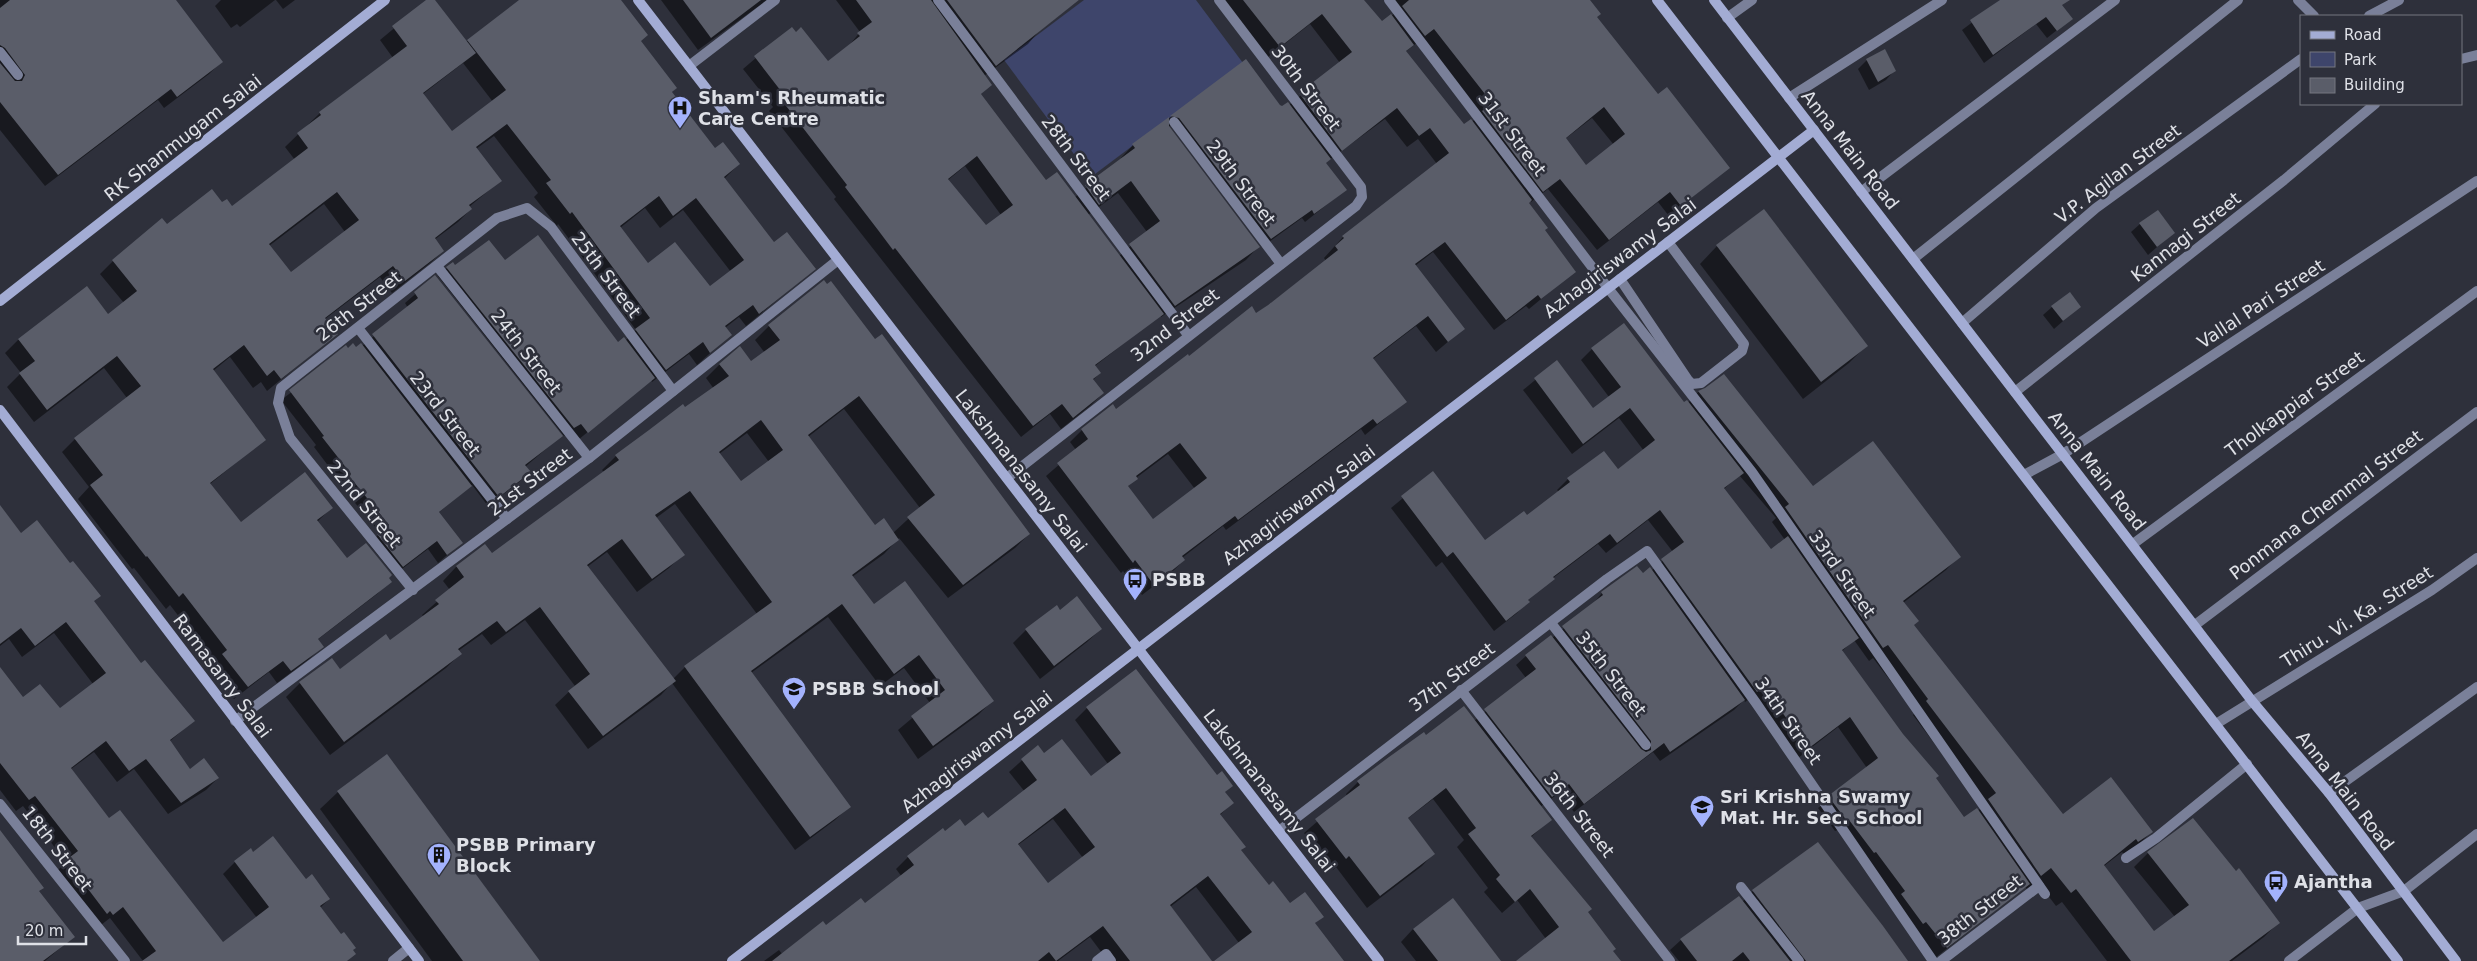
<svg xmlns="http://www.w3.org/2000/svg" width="2477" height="961" font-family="'DejaVu Sans',sans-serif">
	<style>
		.green { fill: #3e456b }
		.shadow { fill: #0007; fill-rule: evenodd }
		.building { fill: #5a5d69; fill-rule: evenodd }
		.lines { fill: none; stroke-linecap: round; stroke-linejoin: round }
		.street { stroke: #7a8099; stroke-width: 10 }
		.secondary { stroke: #a3acd4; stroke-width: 10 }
		.labels { text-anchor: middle; stroke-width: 5; stroke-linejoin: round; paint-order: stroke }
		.street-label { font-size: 18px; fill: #dfe1e7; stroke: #2e303b }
		.poi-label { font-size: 18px; font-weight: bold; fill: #dfe1e7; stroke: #2e303b; text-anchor: start }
	</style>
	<rect width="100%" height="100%" fill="#2e303b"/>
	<polygon class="green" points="1084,0 1196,0 1243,63 1091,177 1004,60"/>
	<g class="shadow">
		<polygon points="0,0 174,0 221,62 209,74 164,108 158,100 45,186 0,130 0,61 5,56 0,49"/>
		<polygon points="221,0 275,0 240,27 237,24 231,28 215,6"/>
		<polygon points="276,0 295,0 283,9"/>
		<path d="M428,0H434L466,42L521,0H608L676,88L671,93L715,150L739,164L724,179L774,243L814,269L746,326L739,317L725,328L730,335L697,365L689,354L652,382L651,380L578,440L572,432L564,436L438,276L447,268L504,262L618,344L625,341L636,330L558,224L557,226L534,197L538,193L494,136L476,149L500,181L469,207L471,209L458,222L434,240L443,251L430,263L392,293L380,277L325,319L336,334L267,391L261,382L253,388L230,357L213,371L264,440L210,484L241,524L331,508L317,522L346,559L390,581L377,594L317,640L322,646L309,659L277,683L269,672L234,699L210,668L215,663L170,605L166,609L134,568L132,569L78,499L89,487L62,452L75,439L127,398L104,368L34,422L7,387L21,373L5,353L18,340L87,288L108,316L124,303L100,274L113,261L162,220L167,225L222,204L232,208L295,160L285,147L320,113L393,58L380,40ZM463,63L493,102L452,132L423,94ZM324,204L345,232L290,274L269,246ZM645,208L660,228L683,210L731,272L710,288L648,264L620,228Z"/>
		<polygon points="661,0 767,0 698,50"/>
		<path d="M836,0H1079L1039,31L1028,44L984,76L990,85L980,95L1046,182L1075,197L1122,159L1121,158L1133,145L1246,61L1282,108L1289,105L1340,63L1310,24L1268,57L1223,0H1362L1382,23L1399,10L1391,0H1588L1596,18L1658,96L1728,168L1669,216L1658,202L1597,250L1548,189L1531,202L1530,200L1528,203L1543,231L1575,271L1529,309L1526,306L1494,330L1433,252L1415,266L1463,329L1436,352L1416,326L1373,359L1405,402L1365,435L1361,429L1226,530L1223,526L1182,558L1184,560L1172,572L1142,595L1123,571L1121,573L1046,476L1076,450L1070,442L1082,430L1113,406L1116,411L1189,358L1256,314L1326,261L1324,258L1343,237L1437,164L1418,139L1407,147L1385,119L1325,163L1345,190L1305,222L1302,218L1262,247L1171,126H1167L1258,247L1246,260L1161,317L1160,315L1095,366L1100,373L1093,380L1103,393L1091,405L1061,429L1050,414L1021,437L834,199L836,197L769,111L773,107L743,69L791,28L827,63L848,47L860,32ZM1422,39L1481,113L1472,122L1464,126L1405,52ZM1592,118L1614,145L1586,167L1565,139ZM965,166L1001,215L986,227L948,180ZM1118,193L1147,232L1119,256L1088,215ZM1168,454L1195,489L1153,520L1127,487L1136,478Z"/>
		<polygon points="2002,0 2057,0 2071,19 2047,38 2036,24 1984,63 1962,30"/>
		<polygon points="1867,60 1894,71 1886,80 1869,90 1858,69"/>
		<polygon points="2140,224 2173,233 2148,255 2131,232"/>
		<polygon points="1717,246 1866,346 1849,363 1803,399 1700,264"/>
		<polygon points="435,277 561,436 525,467 529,472 519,482 488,506 472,485 438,513 461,543 438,563 428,549 394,575 369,544 380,533 341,486 342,484 314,447 316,445 281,400 348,350 362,346 408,308 405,303"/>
		<path d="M824,282L1029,534L1015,548L948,598L899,538L884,554L852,577L873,606L992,701L978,715L918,759L898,730L930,703L904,668L880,686L828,617L751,673L849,807L835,820L795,850L672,683L661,695L588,749L555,705L575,686L525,620L491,645L482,634L458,651L460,654L446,668L330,755L286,697L300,683L332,659L340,670L390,642L424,617L422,615L450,590L443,581L456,567L485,546L492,555L604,472L602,470L616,456L714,389L706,378L720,364L751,363L765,353L755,340L769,326ZM844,409L920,508L893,533L875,526L808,437ZM747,433L769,462L740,483L719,454ZM675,504L757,614L685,667L673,679L587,567L607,552L637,592L669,568L683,554L656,518Z"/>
		<polygon points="2052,307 2079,307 2054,329 2043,315"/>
		<path d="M1592,349L1684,404L1688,403L1699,391L1813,488L1959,556L1946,570L1903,603L1913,625L2063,816L2151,832L2138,845L2124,854L2122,852L2104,866L2154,933L2175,917L2134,867L2148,853L2193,820L2278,923L2264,937L2232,961H2107L2062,902L2056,906L2037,881L2027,889L2025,887L1935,958L1838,830L1835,831L1818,808L1867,768L1838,727L1798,758L1752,697L1745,702L1744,700L1734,710L1660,761L1653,752L1574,812L1559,793L1540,807L1550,820L1530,838L1587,913L1619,961H1518L1546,939L1517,900L1502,913L1484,892L1488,888L1457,847L1464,840L1433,799L1407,819L1434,853L1422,866L1367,908L1336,867L1333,870L1304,833L1347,796L1346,794L1358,782L1426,737L1474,721L1526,678L1516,665L1526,656L1552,638L1593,604L1602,593L1651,571L1673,552L1648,520L1606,553L1598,544L1553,578L1527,601L1517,613L1494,631L1442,562L1436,567L1391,508L1433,473L1485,541L1527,517L1559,492L1557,490L1568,479L1617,470L1644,451L1619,418L1572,454L1523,390L1557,362L1593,410L1609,397L1581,360ZM1739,475L1776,518L1772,522L1785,540L1771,551L1724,489ZM1854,640L1869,661L1873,658L1915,713L1913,715L1982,807L1978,811L1963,819L1841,652Z"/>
		<polygon points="0,507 21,534 93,602 140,665 193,721 169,742 189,771 218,778 206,790 168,814 134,769 117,782 94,752 71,769 109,819 223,944 257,918 223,874 235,862 253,853 306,881 329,899 320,908 354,954 347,961 143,961 110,918 101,925 55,873 66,862 23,806 16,811 0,790 0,669 23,699 59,710 93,684 54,633 22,657 9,639 0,646"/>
		<polygon points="1101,629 1087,642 1040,679 1013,643 1026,630"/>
		<path d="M1087,708L1231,786L1224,793L1232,803L1220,815L1244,847L1240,851L1268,887L1290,905L1322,917L1314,924L1343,961H1216L1239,943L1196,887L1170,907L1210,961H1108L1090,937L1058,961H764L779,950L783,955L865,905L902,877L896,869L908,857L945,833L988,820L1025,792L1009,772L1037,747L1043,755L1091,778L1108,764L1075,720ZM1053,819L1083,858L1048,884L1018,845Z"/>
		<polygon points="338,792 539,961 432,961 320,809"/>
		<polygon points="0,831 38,891 73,937 45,961 0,961"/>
		<polygon points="1753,891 1907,961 1679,961 1670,950 1681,940 1742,902"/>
		<polygon points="1413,929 1499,961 1416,961 1401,942"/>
	</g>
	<g class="building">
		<polygon points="10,0 176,0 223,62 177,97 171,89 58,175 0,102 0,63 15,81 22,81 25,75 5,48 0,45 0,8"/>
		<path d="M426,0H435L476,53L423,93L452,131L506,90L467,40L519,0H621L648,35L641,41L677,88L672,92L715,148L723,142L740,164L724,177L774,242L787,232L816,269L759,314L753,305L725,326L732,335L710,353L703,342L666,370L635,329L650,318L572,212L570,214L546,183L551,180L507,124L476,147L502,181L469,205L472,209L435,238L444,251L405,281L393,266L325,318L338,334L281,379L274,370L267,376L244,345L213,369L266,440L210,483L241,522L305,472L333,508L317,520L347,558L366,543L392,575L389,578L392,582L318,639L324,647L291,671L283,661L248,687L222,654L227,650L183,593L179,597L147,556L146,557L90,485L103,475L74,438L141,386L117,356L47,410L19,373L35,361L18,339L87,286L108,314L137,291L112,260L162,218L167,224L212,189L222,202L227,199L232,206L308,148L297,133L321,115L319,112L407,46L392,26ZM337,192L359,220L291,272L269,244ZM659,196L673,216L696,198L744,260L710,286L675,242L648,263L620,226Z"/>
		<polygon points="683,0 761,0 711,38"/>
		<path d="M856,0H931L992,85L981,94L1046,180L1057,172L1164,314L1095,365L1101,373L1093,379L1104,393L1073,418L1062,404L1033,426L895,248L893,250L878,230L845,187L847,185L780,98L784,95L754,56L792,27L796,32L801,27L828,61L860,36L857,33L872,22ZM977,156L1013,205L986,225L948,179Z"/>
		<polygon points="947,0 1079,0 996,66"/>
		<path d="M1243,0H1364L1382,21L1391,14L1414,45L1406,51L1464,124L1471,119L1532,200L1529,203L1548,228L1545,230L1576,272L1541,299L1538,295L1506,320L1445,242L1415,264L1465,329L1448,342L1428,316L1373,358L1407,402L1377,424L1373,419L1238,520L1235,516L1182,556L1185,560L1154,585L1135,560L1133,563L1057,463L1088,439L1081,429L1113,404L1116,409L1188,354L1189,356L1252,306L1256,313L1268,305L1338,250L1335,246L1344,238L1342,236L1449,153L1430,128L1419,136L1397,108L1342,151L1299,93L1352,52L1322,14L1280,47ZM1180,443L1207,478L1153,519L1128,486L1138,479L1136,476Z"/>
		<path d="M1409,0H1590L1601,14L1597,17L1658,94L1667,87L1730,168L1681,206L1670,192L1609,240L1560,179L1543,192L1482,111L1492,103L1434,29L1425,36L1402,6ZM1604,107L1625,134L1586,165L1566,138Z"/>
		<polygon points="2000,0 2070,0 2062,5 2073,19 2057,31 2046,17 1993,55 1970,20"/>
		<polygon points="1885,49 1896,71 1878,82 1866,59"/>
		<polygon points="1246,59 1280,105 1282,106 1288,102 1331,159 1326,163 1347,190 1314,214 1312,210 1271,239 1179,118 1170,116"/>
		<polygon points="1169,117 1169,126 1260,247 1175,306 1129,244 1160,221 1131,181 1099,205 1085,185 1135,148 1132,144"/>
		<polygon points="1764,209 1868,346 1821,382 1716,245"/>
		<polygon points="2158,210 2175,233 2157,247 2139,223"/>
		<polygon points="538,235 618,342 624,337 655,378 588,433 581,424 574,428 446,267 453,262 455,265 489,240 505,260"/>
		<polygon points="435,275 563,436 525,465 531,472 499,497 372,334 418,298 414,292"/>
		<path d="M824,280L827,284L831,281L875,339L882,334L1030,534L963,585L907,517L935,495L859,396L808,435L875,525L884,518L899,540L852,575L874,604L905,581L994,701L933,746L911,716L945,690L919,655L894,674L842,604L751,671L851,807L810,837L684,666L772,602L690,491L655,515L685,555L652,579L622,539L587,565L676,681L603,736L568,691L590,674L540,607L506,632L497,621L458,649L462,654L344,742L299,682L332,658L340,669L386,634L390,640L439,604L435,600L464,577L456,566L485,544L492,553L619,460L615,455L649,430L683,404L685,407L729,376L719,364L740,346L751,361L780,340L768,325ZM761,420L783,450L741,481L719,452Z"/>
		<polygon points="2070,292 2081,307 2063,321 2051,306"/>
		<polygon points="1624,323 1684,402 1687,400 1744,473 1724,488 1771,549 1788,536 1859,638 1842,650 1903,734 1939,776 1936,778 1964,817 1977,808 2030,884 1947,948 1926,922 1923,924 1901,894 1905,891 1876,852 1874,853 1849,820 1847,821 1828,796 1878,758 1850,717 1809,748 1763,687 1757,692 1661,559 1684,542 1660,510 1617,543 1610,534 1553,577 1555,579 1528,600 1530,602 1506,621 1453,552 1447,557 1401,496 1433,471 1485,540 1524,511 1527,515 1570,482 1567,478 1604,451 1618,469 1655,440 1630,408 1583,444 1534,378 1557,360 1593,408 1621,387 1591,348"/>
		<polygon points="353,343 356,347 361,343 472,486 439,512 463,543 447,555 437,541 403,567 377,534 389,525 349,476 351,474 322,437 324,436 289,390 346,345 348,348"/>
		<polygon points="1724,374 1813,486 1873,441 1961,557 1903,601 1919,621 1914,625 2063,814 2111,777 2153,832 2138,842 2136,839 2104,865 2154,931 2189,905 2147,852 2193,818 2236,871 2239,868 2280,923 2229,961 2131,961 2076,889 2071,893 2051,868 2041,876 1988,799 1996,793 1926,701 1928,699 1888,645 1883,648 1785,507 1789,504 1698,391 1705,388"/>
		<polygon points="0,505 21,533 37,520 70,563 73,561 101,596 94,601 141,663 145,660 195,721 170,740 190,769 204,758 219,778 181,803 146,759 129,771 106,741 71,768 109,818 120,810 223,942 269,907 234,861 251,848 253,852 273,836 306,879 312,874 330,899 320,906 341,934 344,932 356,948 353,950 356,954 347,961 142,961 156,951 123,907 113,915 110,911 107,914 66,860 78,851 35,796 29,800 0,763 0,667 23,697 40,684 60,708 106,673 66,622 35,646 21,628 0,644"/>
		<polygon points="1637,566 1643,573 1650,567 1745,700 1670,752 1664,743 1584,804 1569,784 1552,797 1484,709 1536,669 1525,655 1551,635 1641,749 1646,752 1651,750 1651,741 1562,626 1603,595 1601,592"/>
		<polygon points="1077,596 1102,629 1054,666 1025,629 1057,605 1060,610"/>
		<path d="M1136,669L1217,775L1222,771L1233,786L1225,792L1234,803L1220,814L1246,847L1241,850L1269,885L1273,881L1290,903L1305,892L1324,917L1315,923L1344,961H1214L1252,932L1208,876L1170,905L1212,961H1130L1103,926L1056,961L1049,952L1038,961H772L823,921L826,925L861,898L865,903L914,865L907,856L943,828L945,831L960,819L965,826L983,812L988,818L1037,780L1021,759L1038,745L1044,753L1062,739L1091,776L1121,753L1086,707ZM1065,808L1095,847L1048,883L1018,844Z"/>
		<polygon points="1464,706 1552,820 1531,836 1592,909 1588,912 1616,949 1613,951 1621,961 1516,961 1559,927 1530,889 1515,902 1496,879 1500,875 1468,834 1476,828 1446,788 1408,818 1435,854 1380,896 1349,856 1346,859 1315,819 1360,785 1357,781 1389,757 1424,732 1426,735"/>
		<polygon points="387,754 540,961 463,961 337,791"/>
		<polygon points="0,830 44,888 39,891 75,937 43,961 0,961"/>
		<polygon points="1818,842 1883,926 1908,961 1806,961 1752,890"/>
		<polygon points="1739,896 1790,961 1750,961 1743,952 1732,961 1697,961 1680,939"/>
		<polygon points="1453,898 1501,961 1438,961 1413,929"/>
	</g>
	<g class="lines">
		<g class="street">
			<polyline points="938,0 1188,335"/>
			<polyline points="1389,0 1608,288 1752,472 2045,894"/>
			<polyline points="2298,0 2314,16"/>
			<polyline points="2369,16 2399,0"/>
			<polyline points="1727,18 1752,0"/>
			<polyline points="0,52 18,75"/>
			<polyline points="2461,59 2477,55"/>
			<polyline points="689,66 775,0"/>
			<polyline points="1789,98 1942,0"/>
			<polyline points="1174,122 1281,264"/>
			<polyline points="1861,192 2115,0"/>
			<polyline points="1913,259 2238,0"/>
			<polyline points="437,266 589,458"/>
			<polyline points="1620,279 1688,380 1692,384 1701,383 1742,351 1744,344 1668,242"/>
			<polyline points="1962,323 2096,208 2301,59"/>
			<polyline points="358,328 507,519"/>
			<polyline points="2015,392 2284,180 2375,104"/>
			<polyline points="2024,475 2063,454 2477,181"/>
			<polyline points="1007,478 1356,206 1362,197 1361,187 1219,0"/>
			<polyline points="2133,544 2477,291"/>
			<polyline points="413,590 290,438 278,403 281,388 296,376 497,218 527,208 551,227 673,391"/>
			<polyline points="1551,623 1646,745"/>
			<polyline points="2195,625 2477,412"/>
			<polyline points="1461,690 1670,961"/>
			<polyline points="235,721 589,458 838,260"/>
			<polyline points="2216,724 2432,590 2477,558"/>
			<polyline points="2329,793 2477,687"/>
			<polyline points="0,804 125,961"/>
			<polyline points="1279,831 1607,579 1647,551 1756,703 1933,961"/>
			<polyline points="2126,858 2156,838 2247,764"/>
			<polyline points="1741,887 1799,961"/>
			<polyline points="393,961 409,948"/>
			<polyline points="1097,961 1106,954 1111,961"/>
			<polyline points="1941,961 2039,886"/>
			<polyline points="2289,961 2358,908 2404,891 2477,834"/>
		</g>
		<g class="secondary">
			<polyline points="638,0 1379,961"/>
			<polyline points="1657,0 2398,961"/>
			<polyline points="1714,0 2252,701 2329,793 2456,961"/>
			<polyline points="0,301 385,0"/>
			<polyline points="0,410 419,961"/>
			<polyline points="732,961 1814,130"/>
		</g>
	</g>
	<defs>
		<symbol id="hospital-pin" viewBox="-11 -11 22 30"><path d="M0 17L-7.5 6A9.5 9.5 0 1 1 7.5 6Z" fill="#a3b2fd" stroke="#2e303b"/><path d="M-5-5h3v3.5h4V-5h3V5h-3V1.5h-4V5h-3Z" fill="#111"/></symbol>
		<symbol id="bus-pin" viewBox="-11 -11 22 30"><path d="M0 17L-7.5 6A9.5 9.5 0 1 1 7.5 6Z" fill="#a3b2fd" stroke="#2e303b"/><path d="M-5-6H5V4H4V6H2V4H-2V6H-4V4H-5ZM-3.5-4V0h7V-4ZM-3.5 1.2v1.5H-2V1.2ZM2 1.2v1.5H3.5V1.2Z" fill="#111"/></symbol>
		<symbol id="school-pin" viewBox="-11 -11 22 30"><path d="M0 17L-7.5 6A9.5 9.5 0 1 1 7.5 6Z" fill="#a3b2fd" stroke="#2e303b"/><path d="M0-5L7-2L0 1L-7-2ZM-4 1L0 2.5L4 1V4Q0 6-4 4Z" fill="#111"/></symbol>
		<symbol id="building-pin" viewBox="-11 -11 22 30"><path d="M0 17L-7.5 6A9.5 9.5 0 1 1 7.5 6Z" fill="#a3b2fd" stroke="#2e303b"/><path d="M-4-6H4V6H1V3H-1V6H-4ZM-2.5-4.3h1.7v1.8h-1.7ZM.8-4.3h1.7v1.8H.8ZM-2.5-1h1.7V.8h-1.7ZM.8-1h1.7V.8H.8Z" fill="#111"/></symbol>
	</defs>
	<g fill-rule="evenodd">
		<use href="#hospital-pin" x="666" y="94" width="28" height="38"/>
		<use href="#bus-pin" x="1121" y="566" width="28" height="38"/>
		<use href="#school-pin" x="780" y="675" width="28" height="38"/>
		<use href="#school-pin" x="1688" y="793" width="28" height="38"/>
		<use href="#building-pin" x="425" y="841" width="28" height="38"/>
		<use href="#bus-pin" x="2262" y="868" width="28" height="38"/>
	</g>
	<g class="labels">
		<g class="street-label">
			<text transform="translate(1306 88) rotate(53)" y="6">30th Street</text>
			<text transform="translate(1512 134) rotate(53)" y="6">31st Street</text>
			<text transform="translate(183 138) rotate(-38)" y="6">RK Shanmugam Salai</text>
			<text transform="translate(1850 150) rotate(52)" y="6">Anna Main Road</text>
			<text transform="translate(1076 158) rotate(53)" y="6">28th Street</text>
			<text transform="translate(2118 174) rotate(-37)" y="6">V.P. Agilan Street</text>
			<text transform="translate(1241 183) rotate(53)" y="6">29th Street</text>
			<text transform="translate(2186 237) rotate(-38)" y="6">Kannagi Street</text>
			<text transform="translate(1620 258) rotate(-37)" y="6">Azhagiriswamy Salai</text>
			<text transform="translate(606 275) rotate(53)" y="6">25th Street</text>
			<text transform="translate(2261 304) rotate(-33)" y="6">Vallal Pari Street</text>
			<text transform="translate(359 306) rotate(-38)" y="6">26th Street</text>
			<text transform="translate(1175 325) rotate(-38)" y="6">32nd Street</text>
			<text transform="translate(526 352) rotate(52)" y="6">24th Street</text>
			<text transform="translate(2295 404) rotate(-36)" y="6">Tholkappiar Street</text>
			<text transform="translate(445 414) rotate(52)" y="6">23rd Street</text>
			<text transform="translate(1021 471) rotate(52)" y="6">Lakshmanasamy Salai</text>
			<text transform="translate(2097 471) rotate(52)" y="6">Anna Main Road</text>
			<text transform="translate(530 482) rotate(-37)" y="6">21st Street</text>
			<text transform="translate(364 504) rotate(51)" y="6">22nd Street</text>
			<text transform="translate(1299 505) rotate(-37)" y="6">Azhagiriswamy Salai</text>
			<text transform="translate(2326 505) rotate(-37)" y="6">Ponmana Chemmal Street</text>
			<text transform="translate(1842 574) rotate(55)" y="6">33rd Street</text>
			<text transform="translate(2357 617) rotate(-32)" y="6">Thiru. Vi. Ka. Street</text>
			<text transform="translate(1611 674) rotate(52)" y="6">35th Street</text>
			<text transform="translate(222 676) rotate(53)" y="6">Ramasamy Salai</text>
			<text transform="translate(1452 677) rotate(-37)" y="6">37th Street</text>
			<text transform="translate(1788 721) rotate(55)" y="6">34th Street</text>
			<text transform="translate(977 752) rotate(-38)" y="6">Azhagiriswamy Salai</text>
			<text transform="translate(1269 791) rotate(52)" y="6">Lakshmanasamy Salai</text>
			<text transform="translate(2345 791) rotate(52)" y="6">Anna Main Road</text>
			<text transform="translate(1579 815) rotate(52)" y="6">36th Street</text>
			<text transform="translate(57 849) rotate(52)" y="6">18th Street</text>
			<text transform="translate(1980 910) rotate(-38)" y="6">38th Street</text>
		</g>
		<g class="poi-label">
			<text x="698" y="104">Sham's Rheumatic<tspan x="698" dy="21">Care Centre</tspan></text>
			<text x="1152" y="586">PSBB</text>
			<text x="812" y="695">PSBB School</text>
			<text x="1720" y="803">Sri Krishna Swamy<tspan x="1720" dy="21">Mat. Hr. Sec. School</tspan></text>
			<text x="456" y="851">PSBB Primary<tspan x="456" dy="21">Block</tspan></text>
			<text x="2294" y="888">Ajantha</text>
		</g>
	</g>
	<rect x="2300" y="15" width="162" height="90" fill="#2e303b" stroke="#757780"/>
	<rect x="2310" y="31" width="25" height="8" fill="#a3acd4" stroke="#757780"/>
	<text x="2344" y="40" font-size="15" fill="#dfe1e7">Road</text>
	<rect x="2310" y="52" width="25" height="15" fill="#3e456b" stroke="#757780"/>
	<text x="2344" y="65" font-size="15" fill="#dfe1e7">Park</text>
	<rect x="2310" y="78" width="25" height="15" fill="#5a5d69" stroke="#757780"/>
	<text x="2344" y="90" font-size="15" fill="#dfe1e7">Building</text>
	<path d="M18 936v8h68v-8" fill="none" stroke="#dfe1e7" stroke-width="2.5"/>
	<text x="25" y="936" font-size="15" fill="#dfe1e7" stroke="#2e303b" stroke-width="4" paint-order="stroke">20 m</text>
</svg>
